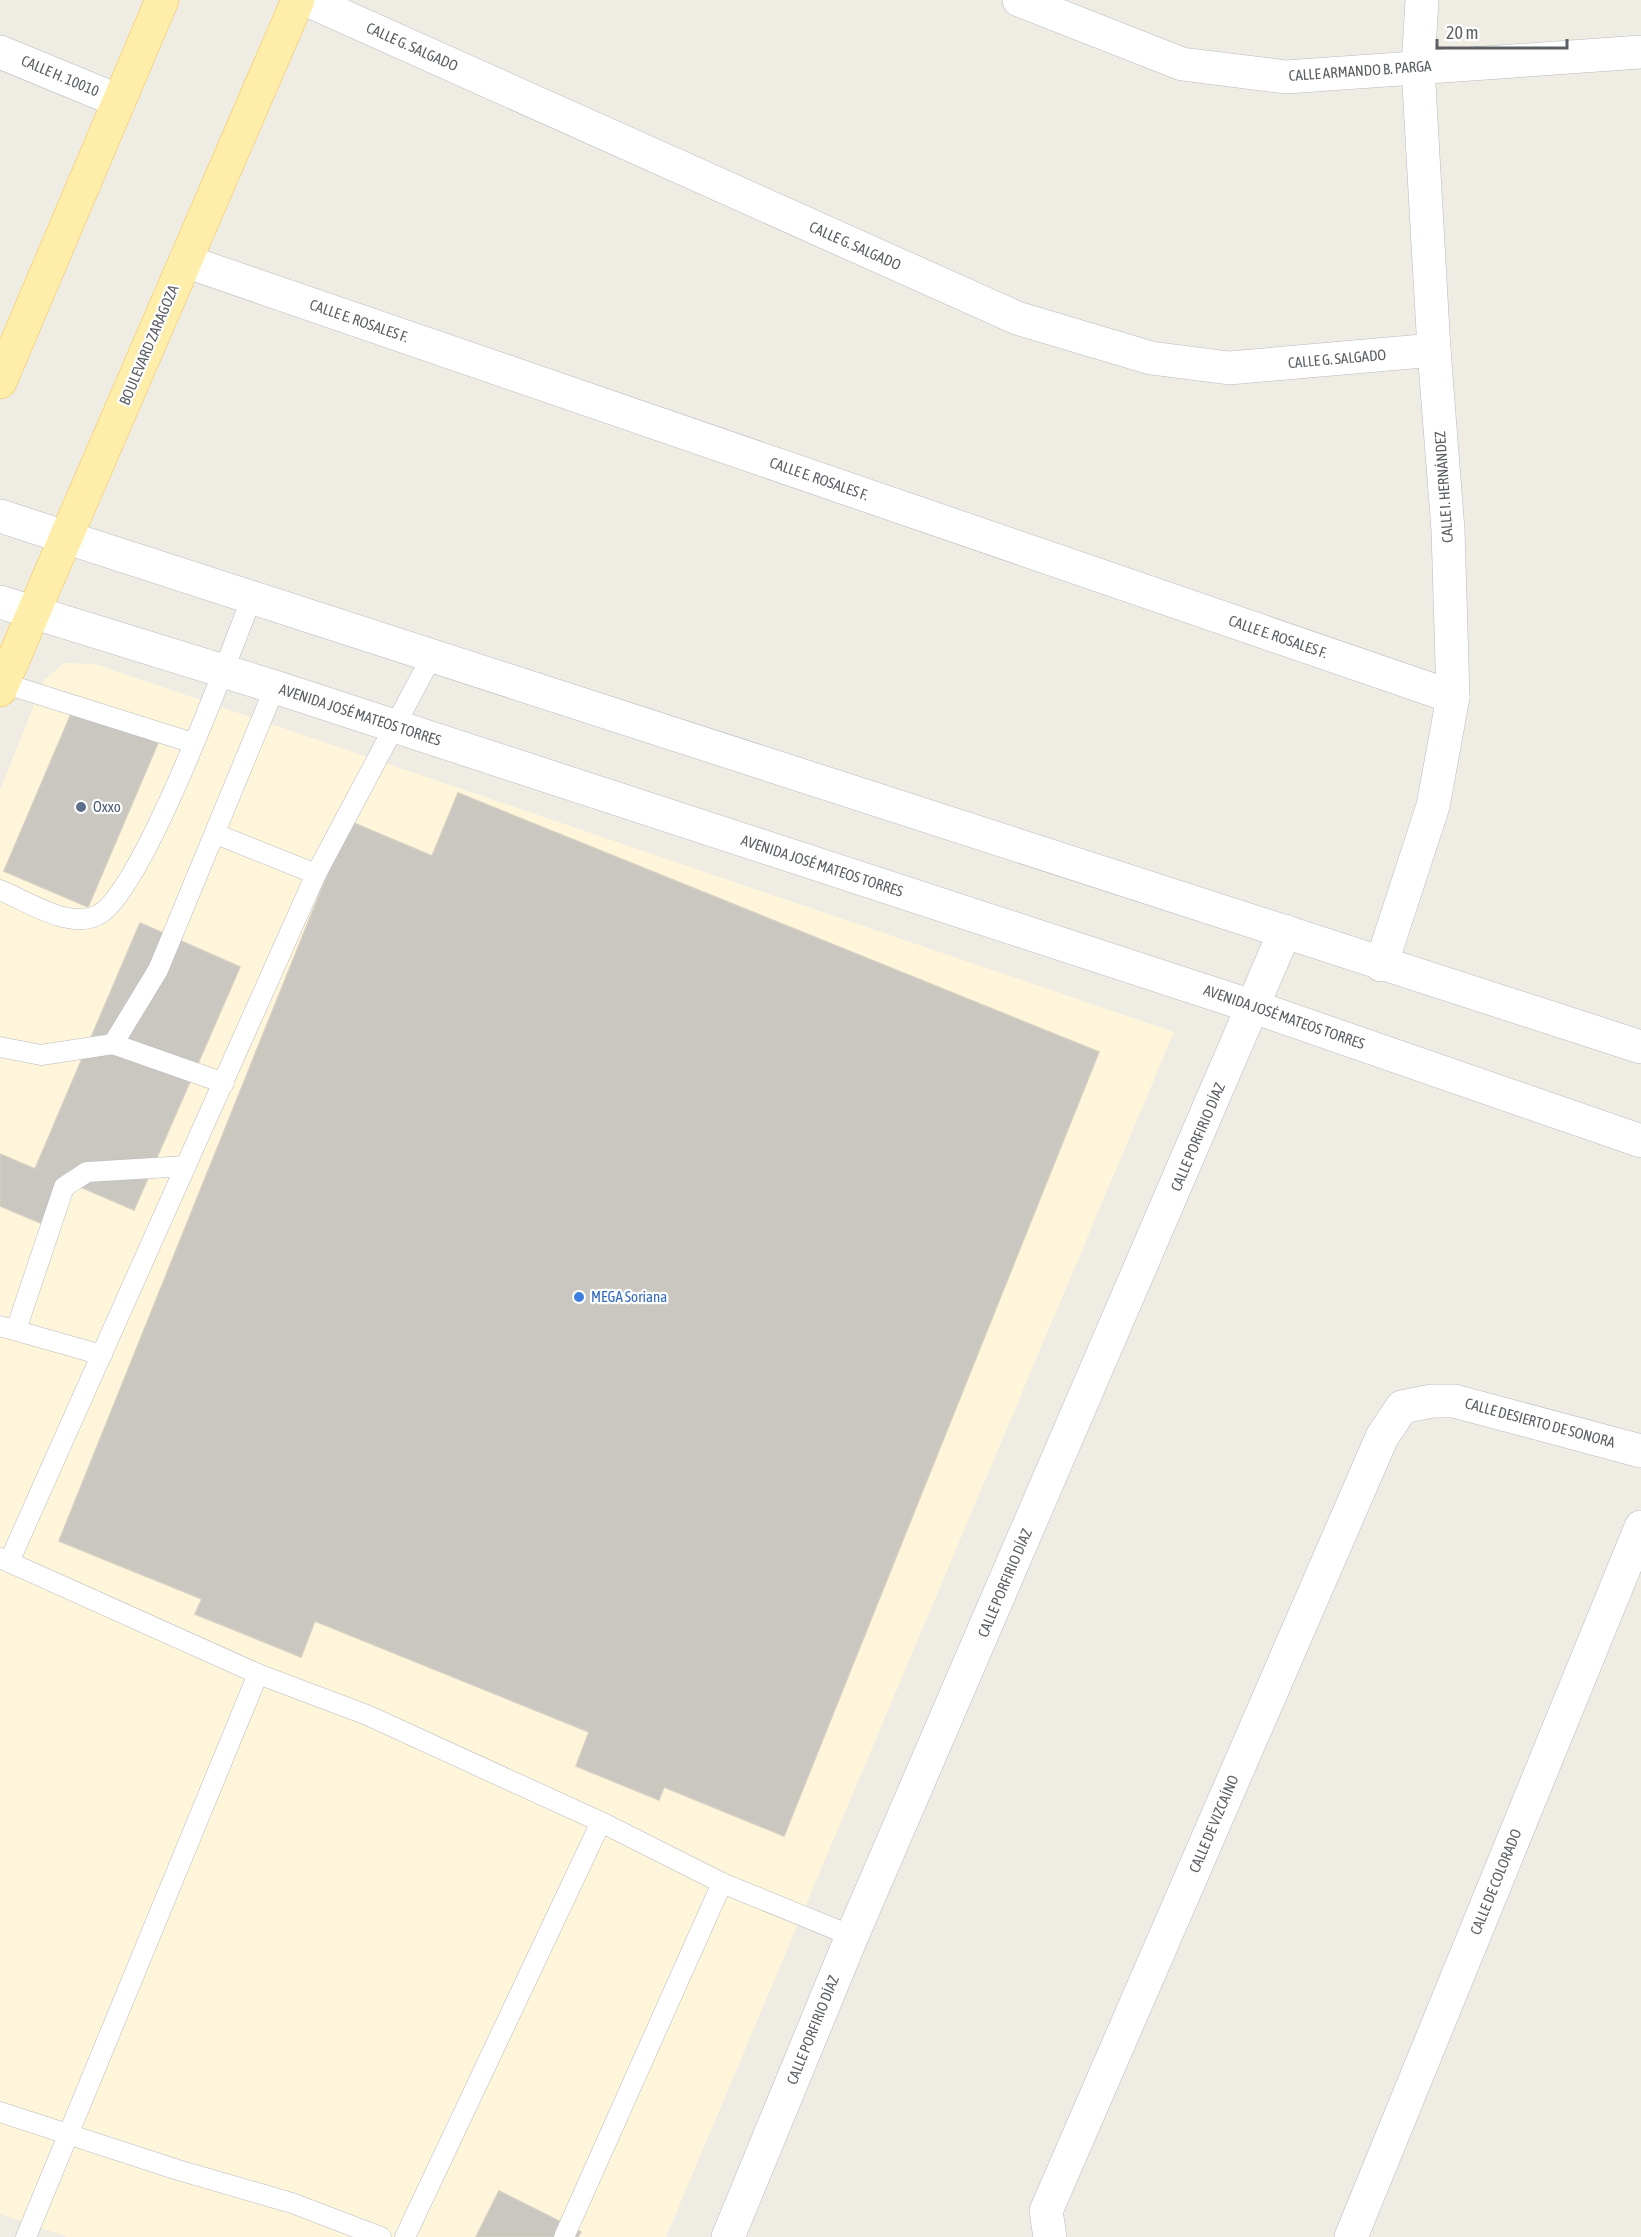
<svg xmlns="http://www.w3.org/2000/svg" width="1641" height="2237" font-family="'Asap Condensed',sans-serif">
	<style>
		.commercial { fill: #fef5da }
		.building { fill: #cac7c1; stroke: #d4cec2; stroke-width: 1.5 }
		.lines { fill: none; stroke-linecap: round; stroke-linejoin: round }
		.lane-casing { stroke: #b7babe; stroke-width: 21 }
		.street-casing { stroke: #b7babe; stroke-width: 34 }
		.secondary-casing { stroke: #b6b9be; stroke-width: 34 }
		.primary-casing { stroke: #f4c358; stroke-width: 34 }
		.lane { stroke: #fff; stroke-width: 20 }
		.street { stroke: #fff; stroke-width: 33 }
		.secondary { stroke: #fff; stroke-width: 33 }
		.primary { stroke: #ffeea9; stroke-width: 33 }
		.service-dot { fill: #5c6f8a; stroke: #fff; stroke-width: 2 }
		.shop-dot { fill: #3f7fe0; stroke: #fff; stroke-width: 2 }
		.labels { text-anchor: middle; stroke-width: 4.5; stroke-linejoin: round; paint-order: stroke }
		.street-label { font-size: 15px; fill: #5c6065; stroke: #fff }
		.service-label { font-size: 15px; fill: #4e5e75; stroke: #fff; text-anchor: start }
		.shop-label { font-size: 15px; fill: #366cbe; stroke: #fff; text-anchor: start }
	</style>
	<rect width="100%" height="100%" fill="#efece4"/>
	<polygon class="commercial" points="64,663 95,664 1174,1032 666,2237 68,2237 0,2214 0,790 44,680"/>
	<g class="building">
		<polygon points="74,707 158,743 88,907 4,871"/>
		<polygon points="458,793 1099,1052 784,1836 664,1787 659,1800 576,1766 589,1732 315,1621 301,1657 195,1614 202,1599 59,1541 349,821 432,856"/>
		<polygon points="140,923 240,967 134,1210 69,1182 50,1227 0,1206 0,1154 35,1169"/>
		<polygon points="499,2191 581,2232 578,2237 476,2237"/>
	</g>
	<g class="lines">
		<defs>
			<g id="lane">
				<polyline points="3,683 193,743"/>
				<polyline points="216,834 316,874"/>
				<path d="M0,890C27,901 69,930 98,915C142,894 230,653 252,597"/>
				<polyline points="113,1044 224,1083"/>
				<polyline points="0,1047 41,1055 113,1044 158,970 275,687"/>
				<polyline points="0,1326 102,1355"/>
				<polyline points="16,1330 64,1187 87,1172 186,1166"/>
				<polyline points="0,1558 258,1674 367,1715 601,1822 722,1883 852,1936"/>
				<polyline points="9,1562 316,874 432,656"/>
				<polyline points="0,2112 178,2170 292,2203 381,2237"/>
				<polyline points="26,2237 258,1674"/>
				<polyline points="405,2237 601,1822"/>
				<polyline points="564,2237 722,1883"/>
			</g>
			<g id="street">
				<polyline points="307,0 1017,318 1151,358 1229,368 1434,350"/>
				<polyline points="1019,0 1182,64 1286,77 1641,52"/>
				<polyline points="0,52 119,101"/>
				<polyline points="185,261 1453,697"/>
				<polyline points="1381,965 1433,806 1453,697 1448,530 1434,350 1418,67 1422,0"/>
				<polyline points="728,2237 852,1936 1285,931"/>
				<polyline points="1050,2237 1046,2211 1382,1437 1402,1407 1432,1401 1454,1401 1641,1451"/>
				<polyline points="1351,2237 1641,1527"/>
			</g>
			<g id="secondary">
				<polyline points="0,516 1641,1047"/>
				<polyline points="0,602 275,687 1254,1007 1641,1141"/>
			</g>
			<g id="primary">
				<polyline points="0,382 162,0"/>
				<polyline points="0,690 298,0"/>
			</g>
		</defs>
		<use href="#lane" class="lane-casing"/>
		<use href="#street" class="street-casing"/>
		<use href="#secondary" class="secondary-casing"/>
		<use href="#primary" class="primary-casing"/>
		<use href="#lane" class="lane"/>
		<use href="#street" class="street"/>
		<use href="#secondary" class="secondary"/>
		<use href="#primary" class="primary"/>
	</g>
	<circle class="service-dot" cx="81" cy="807" r="6"/>
	<circle class="shop-dot" cx="579" cy="1297" r="6"/>
	<g class="labels">
		<g class="street-label">
			<text transform="translate(412 47) rotate(24)" y="5">CALLE G. SALGADO</text>
			<text transform="translate(1360 71) rotate(-4)" y="5">CALLE ARMANDO B. PARGA</text>
			<text transform="translate(60 76) rotate(23)" y="5">CALLE H. 10010</text>
			<text transform="translate(855 246) rotate(24)" y="5">CALLE G. SALGADO</text>
			<text transform="translate(359 321) rotate(19)" y="5">CALLE E. ROSALES F.</text>
			<text transform="translate(149 345) rotate(-67)" y="5">BOULEVARD ZARAGOZA</text>
			<text transform="translate(1337 359) rotate(-5)" y="5">CALLE G. SALGADO</text>
			<text transform="translate(819 479) rotate(19)" y="5">CALLE E. ROSALES F.</text>
			<text transform="translate(1444 487) rotate(-94)" y="5">CALLE I. HERNÁNDEZ</text>
			<text transform="translate(1278 637) rotate(19)" y="5">CALLE E. ROSALES F.</text>
			<text transform="translate(360 715) rotate(18)" y="5">AVENIDA JOSÉ MATEOS TORRES</text>
			<text transform="translate(822 866) rotate(18)" y="5">AVENIDA JOSÉ MATEOS TORRES</text>
			<text transform="translate(1284 1017) rotate(19)" y="5">AVENIDA JOSÉ MATEOS TORRES</text>
			<text transform="translate(1198 1137) rotate(-67)" y="5">CALLE PORFIRIO DÍAZ</text>
			<text transform="translate(1540 1423) rotate(15)" y="5">CALLE DESIERTO DE SONORA</text>
			<text transform="translate(1005 1583) rotate(-67)" y="5">CALLE PORFIRIO DÍAZ</text>
			<text transform="translate(1214 1824) rotate(-67)" y="5">CALLE DE VIZCAÍNO</text>
			<text transform="translate(1496 1882) rotate(-68)" y="5">CALLE DE COLORADO</text>
			<text transform="translate(813 2030) rotate(-68)" y="5">CALLE PORFIRIO DÍAZ</text>
		</g>
		<g class="service-label">
			<text x="93" y="812">Oxxo</text>
		</g>
		<g class="shop-label">
			<text x="591" y="1302">MEGA Soriana</text>
		</g>
	</g>
	<path d="M1437 39v9h130v-9" fill="none" stroke="#5c6065" stroke-width="3"/>
	<text x="1446" y="39" font-size="18" fill="#5c6065" stroke="#ffffff" stroke-width="4.5" paint-order="stroke">20 m</text>
</svg>
